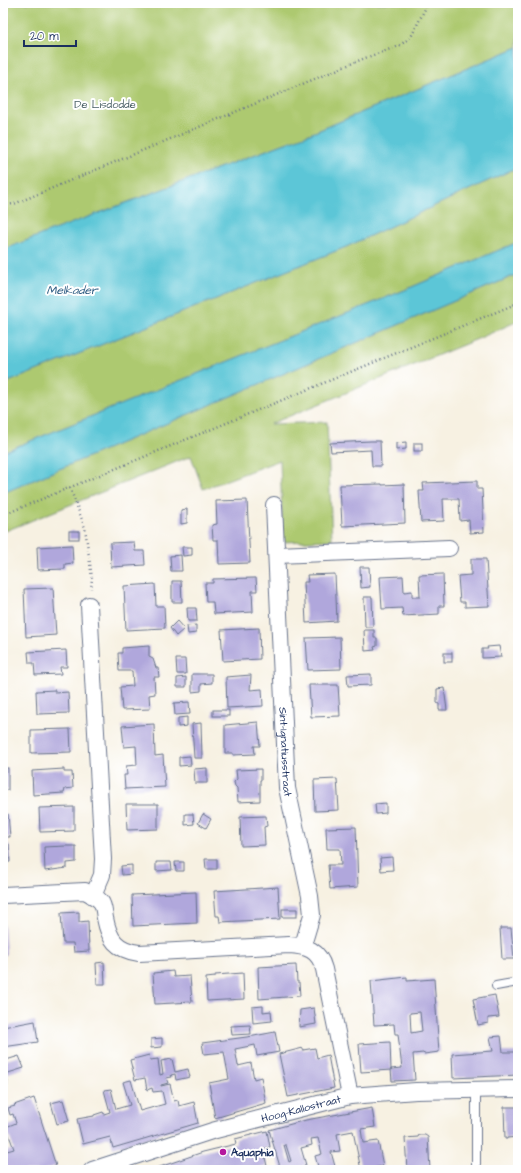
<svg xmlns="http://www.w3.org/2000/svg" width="521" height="1173" font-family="'Architects Daughter',sans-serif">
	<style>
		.green { fill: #adc96f; stroke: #647c66 }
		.water { fill: #5cc6d7; stroke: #3c7a9a }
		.building { fill: #b0a7dc; fill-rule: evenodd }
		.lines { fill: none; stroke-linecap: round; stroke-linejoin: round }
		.service-casing { stroke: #68738c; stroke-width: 10 }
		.minor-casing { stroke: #68738c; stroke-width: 18 }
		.path { stroke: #68738c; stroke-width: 2.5; stroke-dasharray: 1 3; stroke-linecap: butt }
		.service { stroke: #fff; stroke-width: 8 }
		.minor { stroke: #fff; stroke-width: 16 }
		.poi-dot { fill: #b5179e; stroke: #fff; stroke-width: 1.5 }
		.labels { text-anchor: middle; stroke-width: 4; stroke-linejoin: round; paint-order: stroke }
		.park-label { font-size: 11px; fill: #475d63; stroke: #fff }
		.street-label { font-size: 11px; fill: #1b2f5e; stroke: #fff }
		.poi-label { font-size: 11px; font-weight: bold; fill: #1b2f5e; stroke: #fff; text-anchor: start }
		.water-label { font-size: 12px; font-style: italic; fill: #2e5c82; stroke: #fff }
	</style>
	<rect width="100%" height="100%" fill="#fff"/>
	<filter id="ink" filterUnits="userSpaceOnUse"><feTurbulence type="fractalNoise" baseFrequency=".025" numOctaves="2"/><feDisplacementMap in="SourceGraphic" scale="8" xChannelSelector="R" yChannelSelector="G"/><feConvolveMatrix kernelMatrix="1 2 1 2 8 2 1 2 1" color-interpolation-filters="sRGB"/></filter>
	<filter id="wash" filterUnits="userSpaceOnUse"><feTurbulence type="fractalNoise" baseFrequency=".012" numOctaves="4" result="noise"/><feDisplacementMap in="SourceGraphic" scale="16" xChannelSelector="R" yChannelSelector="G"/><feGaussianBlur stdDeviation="0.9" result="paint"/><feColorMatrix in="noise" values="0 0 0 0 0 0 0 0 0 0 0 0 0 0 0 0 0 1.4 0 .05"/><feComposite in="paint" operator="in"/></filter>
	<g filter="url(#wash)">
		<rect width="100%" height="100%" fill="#f7f1e2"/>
		<g class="green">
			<polygon points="3,3 518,3 518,47 315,132 43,234 3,250"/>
			<polygon points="518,167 518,242 400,292 3,452 3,384 346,247"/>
			<polygon points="518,274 518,321 480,338 270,424 327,422 332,540 283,542 280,460 203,489 191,456 3,532 3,493"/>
		</g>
		<g class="water">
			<polygon points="518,47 518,167 346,247 3,384 3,250 43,234 315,132"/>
			<polygon points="518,242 518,274 3,493 3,452 400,292"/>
		</g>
		<g id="blocks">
			<g class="building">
				<polygon points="371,441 380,441 381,466 372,466 371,450 331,452 330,443"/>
				<polygon points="406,442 406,449 396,450 396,443"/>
				<rect x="414" y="443" width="8" height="8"/>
				<polygon points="477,481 477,489 482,489 484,532 470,533 469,520 460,521 459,499 443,499 444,521 421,522 419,491 424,491 423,483"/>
				<polygon points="382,484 382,485 404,484 405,523 342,526 340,485"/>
				<polygon points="247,500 250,563 219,564 218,540 213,540 212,525 217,524 216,501"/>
				<polygon points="187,509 187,523 181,524 181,510"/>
				<rect x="69" y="531" width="10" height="8"/>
				<polygon points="134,542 135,551 144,551 145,565 111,567 110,543"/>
				<polygon points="72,545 73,563 65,564 65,569 38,570 37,547"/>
				<polygon points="182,547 192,547 192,555 183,556"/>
				<polygon points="181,555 182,571 171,571 170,556"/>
				<polygon points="471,559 486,559 489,606 465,607 465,602 460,602 458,576 471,575"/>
				<polygon points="360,567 369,567 370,587 361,588"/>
				<polygon points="335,574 337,621 306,623 304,582 308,582 307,575"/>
				<polygon points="443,574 444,606 439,606 439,614 403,616 402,608 382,609 380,577 403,576 404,592 412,591 412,597 420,597 419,575"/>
				<polygon points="256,578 257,591 252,591 253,612 214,614 213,602 206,602 205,583 213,583 213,579"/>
				<polygon points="172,581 181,581 182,602 172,602"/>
				<polygon points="155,584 156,606 164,606 165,628 126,630 124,586"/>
				<polygon points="53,588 56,635 26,637 24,589"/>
				<polygon points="364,597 372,597 373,627 365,627"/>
				<polygon points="187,608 196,608 197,621 188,621"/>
				<polygon points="177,621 184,629 176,636 170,628"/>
				<polygon points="196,625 196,633 188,634 187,626"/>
				<polygon points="259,628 260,659 223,661 221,630"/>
				<polygon points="364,630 374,630 374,638 377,638 377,646 374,647 375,650 365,651"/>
				<polygon points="340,637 341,669 308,670 306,638"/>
				<polygon points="149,646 149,657 153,659 156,668 158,668 159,677 154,677 155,694 149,695 150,709 122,710 120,687 133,686 132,671 119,671 118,653 122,653 122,648"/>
				<polygon points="499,646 501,657 482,658 482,649 488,649 487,647"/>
				<polygon points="66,650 67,667 60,667 61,674 35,675 34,663 29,663 28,652"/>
				<rect x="444" y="653" width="8" height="9"/>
				<polygon points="176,659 185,659 186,674 177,674"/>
				<polygon points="192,674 212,674 212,683 201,684 201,691 192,692"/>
				<polygon points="371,674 371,685 348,686 347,675"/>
				<polygon points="251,675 250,690 262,689 263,706 227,708 226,677"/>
				<polygon points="186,677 186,687 177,687 177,678"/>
				<polygon points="309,685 338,685 340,716 311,717"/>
				<polygon points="444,688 447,710 439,710 439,704 437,703 437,689"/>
				<polygon points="55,690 55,693 68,692 69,713 37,714 36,691"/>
				<polygon points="189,702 190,714 175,715 174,703"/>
				<rect x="213" y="710" width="16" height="6"/>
				<polygon points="187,717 187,726 178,727 178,718"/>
				<polygon points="258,722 260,746 254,746 255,754 233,755 233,753 225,753 225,725"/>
				<polygon points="201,723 202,758 194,758 192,724"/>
				<polygon points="154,724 155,756 163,755 165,787 125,789 124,775 127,775 126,766 137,765 136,746 124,747 122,726"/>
				<polygon points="70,729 71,752 31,753 31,730"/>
				<polygon points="190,756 191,765 179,766 179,757"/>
				<rect x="3" y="768" width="5" height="22"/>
				<polygon points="207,768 207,783 195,783 194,769"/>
				<polygon points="64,769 64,772 72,772 73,788 65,789 64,793 33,795 32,771"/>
				<polygon points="261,769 261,780 260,780 260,801 238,802 237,788 235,786 234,782 237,779 236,770"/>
				<polygon points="337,779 339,810 315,811 314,780"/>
				<polygon points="386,803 386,813 376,814 375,804"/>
				<polygon points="126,804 158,804 158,829 127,830"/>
				<polygon points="74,807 74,831 40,832 39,808"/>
				<polygon points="3,814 8,814 10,837 3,837"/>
				<polygon points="185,814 193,814 194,824 185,825"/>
				<polygon points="203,814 211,819 206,828 198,823"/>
				<polygon points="266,816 267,826 264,827 265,845 241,846 240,817"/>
				<polygon points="356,827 358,887 330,889 328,865 341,865 340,849 327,849 326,828"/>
				<polygon points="3,844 9,844 10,862 3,863"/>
				<polygon points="66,846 76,846 76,862 67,863 67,868 45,871 44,847"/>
				<polygon points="392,857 393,870 381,871 380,858"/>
				<polygon points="205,859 217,859 217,869 206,869"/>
				<polygon points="156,862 171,862 172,870 156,871"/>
				<polygon points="175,862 184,862 184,871 176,871"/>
				<polygon points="132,865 132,874 122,875 121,866"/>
				<polygon points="278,887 280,919 220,922 219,916 216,916 214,891"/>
				<polygon points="196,892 197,923 133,926 132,895"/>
				<rect x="282" y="909" width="15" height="8"/>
				<polygon points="79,912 79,922 88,921 89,951 74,952 73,943 63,943 61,913"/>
				<polygon points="3,924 4,924 6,955 3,955"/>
				<polygon points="500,928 511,928 514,959 502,959"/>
				<polygon points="104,962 105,984 97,984 96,963"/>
				<polygon points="296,965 297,982 299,982 300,996 259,999 258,967"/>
				<polygon points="173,971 174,977 190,976 192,1002 155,1004 153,973"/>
				<polygon points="243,973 244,999 207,1001 206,978 215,977 215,975"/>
				<path d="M407,977V981L434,979L439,1052L424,1054L423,1053L413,1054L415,1080L392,1081L391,1069L402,1068L398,1034H395L394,1024L374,1025L371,981ZM420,1012L422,1031L411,1033L410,1013Z"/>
				<polygon points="495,995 499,1017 488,1018 488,1023 478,1025 473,999"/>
				<polygon points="263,1006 263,1012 271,1011 272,1021 253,1023 252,1007"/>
				<polygon points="314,1008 316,1024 299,1027 300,1010"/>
				<polygon points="35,1021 38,1042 3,1047 3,1027"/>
				<polygon points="250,1025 251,1034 232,1035 231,1026"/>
				<polygon points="275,1032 279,1052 257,1056 255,1045 235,1049 238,1066 251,1063 254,1079 261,1077 266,1103 215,1118 209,1083 229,1079 224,1052 204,1054 202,1043 254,1036"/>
				<polygon points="501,1036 503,1052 518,1052 518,1075 453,1078 452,1054 493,1051 490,1037"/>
				<polygon points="162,1038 162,1047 151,1048 151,1039"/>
				<polygon points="390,1042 391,1070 361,1072 359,1044"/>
				<polygon points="303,1048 303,1050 315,1048 317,1058 328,1055 334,1088 288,1097 279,1054"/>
				<polygon points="149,1055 150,1060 158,1059 160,1075 163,1074 161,1061 172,1059 175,1072 188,1069 190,1077 176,1080 175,1074 171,1075 172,1077 166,1078 168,1083 161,1085 161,1086 170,1084 174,1101 178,1100 179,1106 194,1102 198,1123 113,1148 110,1137 83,1144 77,1119 94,1116 94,1115 103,1112 104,1114 110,1112 104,1090 111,1089 116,1109 130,1105 123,1082 131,1080 140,1111 165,1104 162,1091 153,1092 152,1088 147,1090 145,1078 135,1080 130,1060"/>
				<polygon points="19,1056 24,1068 5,1074 8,1082 3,1083 3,1061"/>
				<polygon points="34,1098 56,1166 43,1170 3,1170 3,1140 7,1151 14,1149 6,1127 16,1123 13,1114 10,1115 8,1108 15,1106 14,1105"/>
				<polygon points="63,1100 69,1121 57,1124 51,1103"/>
				<polygon points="504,1107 518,1107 518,1137 507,1138 507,1139 505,1139"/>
				<path d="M372,1108L375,1127L361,1129L363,1143L378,1141L383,1166L361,1170L353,1131L337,1134L340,1151L331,1152L336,1170H319L315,1156L322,1154L318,1138L311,1139L312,1145L301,1148L306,1165H304L305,1170H281L269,1130L306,1120ZM284,1145H286L291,1161L289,1162Z"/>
				<polygon points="267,1131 270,1147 263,1149 267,1166 249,1170 151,1170 203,1152 236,1144 235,1139"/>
				<polygon points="419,1135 425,1135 428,1137 430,1170 407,1170 405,1138 418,1137"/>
			</g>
		</g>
	</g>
	<g filter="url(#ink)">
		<use href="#blocks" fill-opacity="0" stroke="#68738c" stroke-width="1"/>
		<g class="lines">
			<defs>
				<g id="service">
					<polyline points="496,986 518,982"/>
					<polyline points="476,1090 476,1168 478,1170"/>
				</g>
				<g id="minor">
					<path id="s1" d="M274,505L287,788L310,896L312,915L303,945"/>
					<polyline points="277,555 449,548"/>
					<polyline points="89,605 103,859 102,875 93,896"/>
					<path d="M3,895L85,891C90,894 97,897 101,902C104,906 104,913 105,918C109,939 116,950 139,953L289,945C307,946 319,950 324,969L350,1096"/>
					<path id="s2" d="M92,1170L212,1131L350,1096L416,1091L518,1089"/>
				</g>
			</defs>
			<use href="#service" class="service-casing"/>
			<use href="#minor" class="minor-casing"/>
			<g class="path">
				<polyline points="3,205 14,204 365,58 399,46 411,37 428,3"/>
				<polyline points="70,488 85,528 92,578 91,589"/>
				<polyline points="3,515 518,303"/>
			</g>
			<use href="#service" class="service"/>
			<use href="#minor" class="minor"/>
		</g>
	</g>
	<circle class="poi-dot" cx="223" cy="1152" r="4"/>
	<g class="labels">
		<g class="park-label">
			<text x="105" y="108">De Lisdodde</text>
		</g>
		<g class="street-label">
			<text dy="4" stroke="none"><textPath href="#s1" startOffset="247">Sint-Ignatiusstraat</textPath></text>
			<text dy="4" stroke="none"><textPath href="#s2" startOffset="218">Hoog-Kallostraat</textPath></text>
		</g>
		<g class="poi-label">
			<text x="231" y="1156">Aquaphia</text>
		</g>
		<g class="water-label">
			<text x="72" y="294">Melkader</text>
		</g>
	</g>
	<rect width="521" height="1173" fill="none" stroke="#fff" stroke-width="16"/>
	<path d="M24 40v6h52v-6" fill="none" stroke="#1b2f5e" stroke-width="2"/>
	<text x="30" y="40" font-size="12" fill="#1b2f5e" stroke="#ffffff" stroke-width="3" paint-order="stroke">20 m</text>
</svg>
